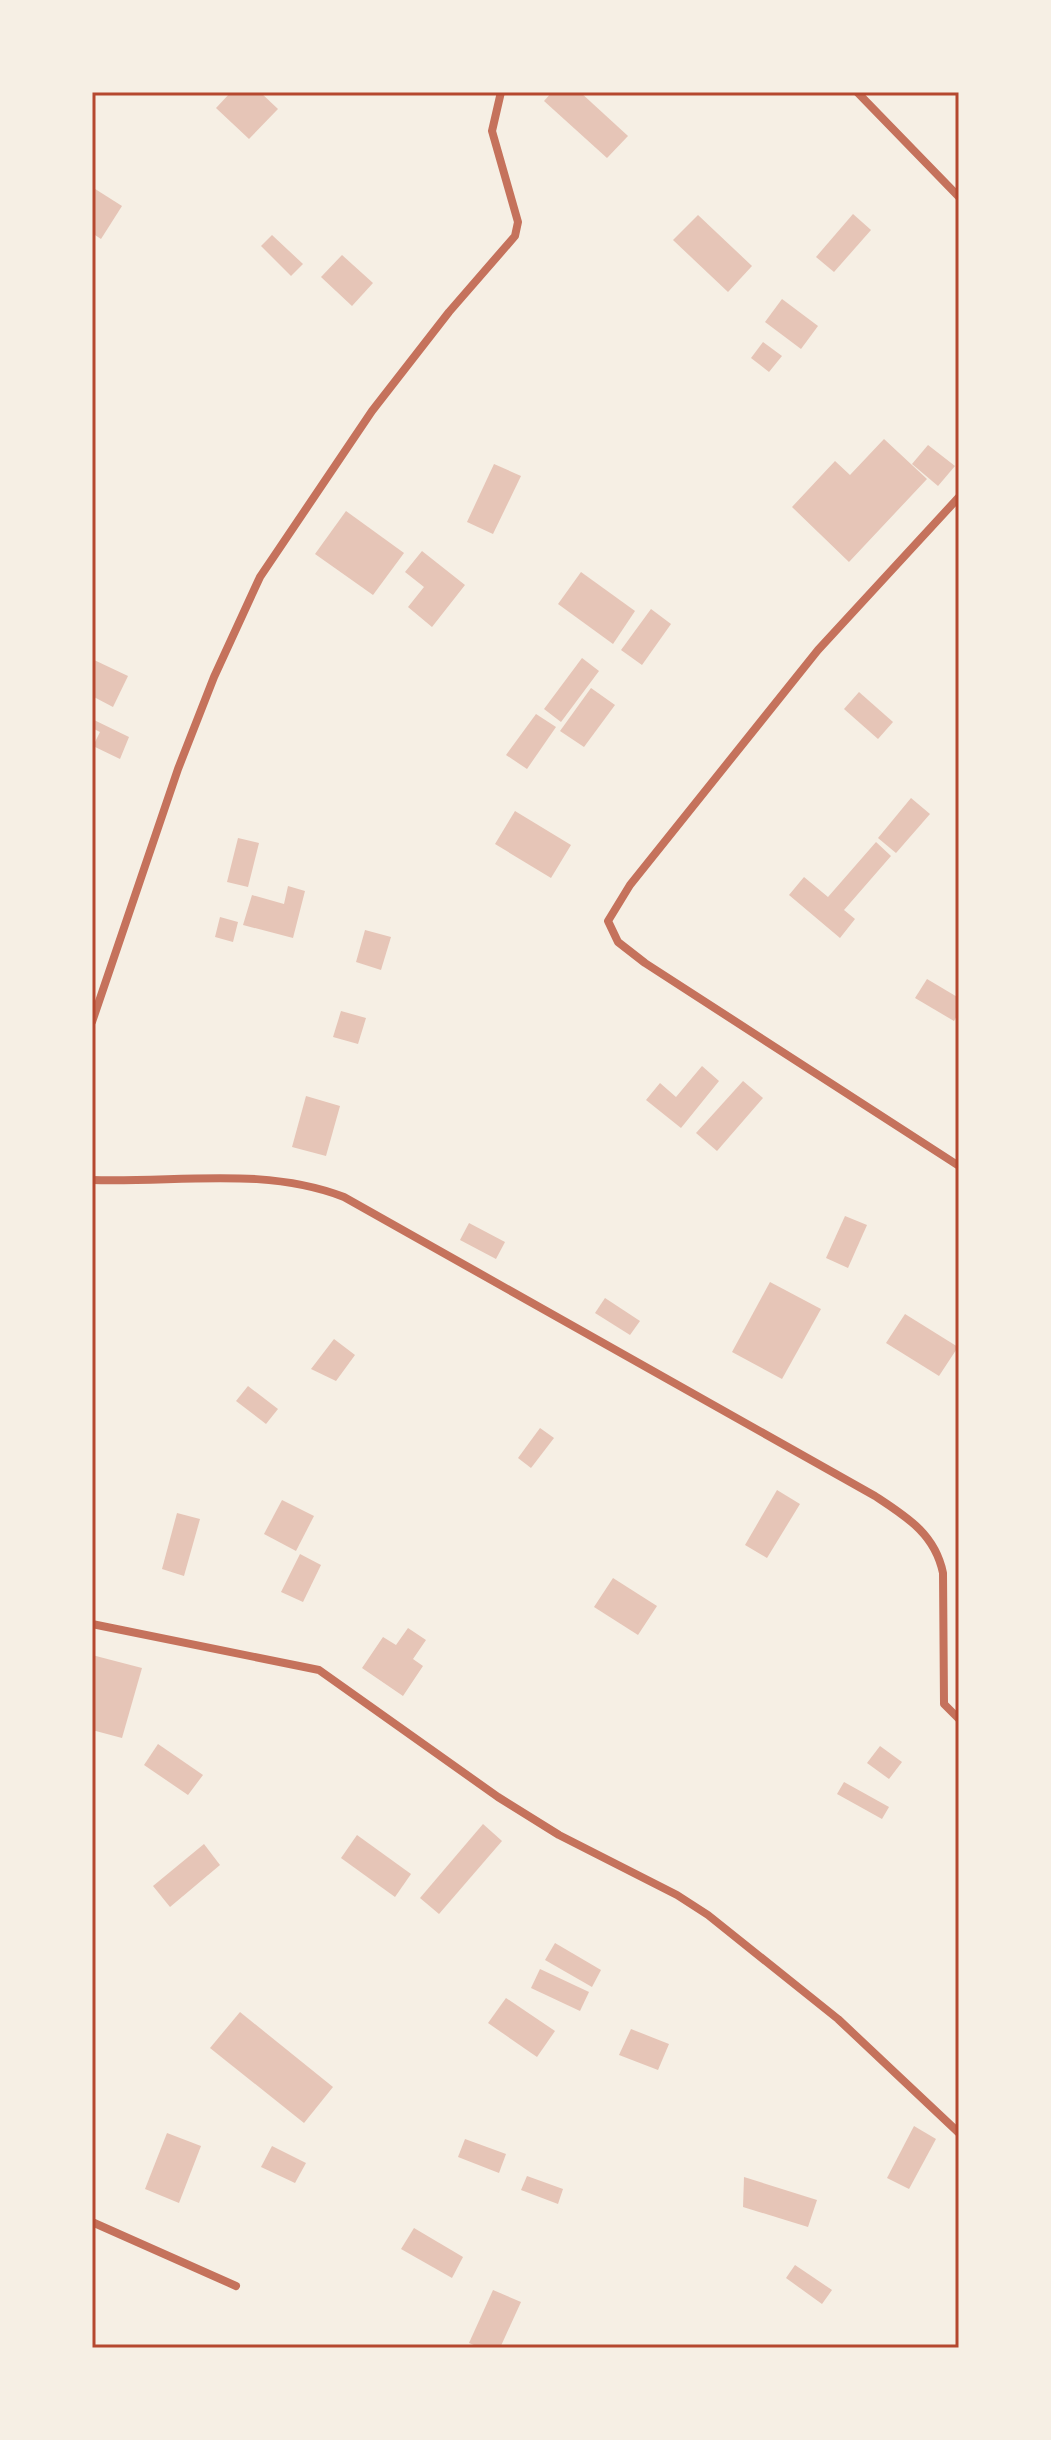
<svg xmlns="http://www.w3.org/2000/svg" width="1051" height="2440" font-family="Lato,sans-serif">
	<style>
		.building { fill: #e6c5b7 }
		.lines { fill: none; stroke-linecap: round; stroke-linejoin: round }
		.minor { stroke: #c5725c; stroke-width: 8 }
		.neatline { fill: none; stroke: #b5482f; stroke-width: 3 }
	</style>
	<rect width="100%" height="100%" fill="#f6efe4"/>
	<g class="building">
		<polygon points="231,92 260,92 278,109 249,139 216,108"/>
		<polygon points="552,92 580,92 628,136 607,158 544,101"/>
		<polygon points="92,187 122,206 101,239 92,233"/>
		<polygon points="853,214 871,230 834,272 816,257"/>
		<polygon points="698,215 752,266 728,292 673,240"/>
		<polygon points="272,235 303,264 291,276 261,246"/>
		<polygon points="342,255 373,283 352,306 321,277"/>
		<polygon points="782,299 818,326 801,349 765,322"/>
		<polygon points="763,342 782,356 769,372 751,358"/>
		<polygon points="884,439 927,479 849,562 792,507 835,461 850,475"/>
		<polygon points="928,445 955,466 938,486 912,464"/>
		<polygon points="494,464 521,476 493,534 467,522"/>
		<polygon points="346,511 404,553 373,595 315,554"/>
		<polygon points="422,551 465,585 432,627 408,607 424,587 405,572"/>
		<polygon points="581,572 635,611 613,644 558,604"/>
		<polygon points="651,609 671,624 642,665 621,650"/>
		<polygon points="582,658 599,671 561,722 544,709"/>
		<polygon points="92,659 128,676 113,707 92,696"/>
		<polygon points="591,688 615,705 584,747 560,731"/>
		<polygon points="859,692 893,722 878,739 844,709"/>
		<polygon points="536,714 556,727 527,769 506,755"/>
		<polygon points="92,719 129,737 120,759 93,746 100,732 92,728"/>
		<polygon points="911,798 930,814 896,853 878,838"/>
		<polygon points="515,811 571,845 551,878 495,844"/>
		<polygon points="238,838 259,843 248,887 227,882"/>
		<polygon points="876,842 891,856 844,910 855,919 840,938 789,895 804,877 828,897"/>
		<polygon points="288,886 305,891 293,938 243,925 252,895 284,904"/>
		<polygon points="220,917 238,922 233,942 215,937"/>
		<polygon points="365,930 391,937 381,970 356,962"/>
		<polygon points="927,979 959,998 959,1012 954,1021 915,998"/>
		<polygon points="341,1011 366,1018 358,1044 333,1037"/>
		<polygon points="702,1066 719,1081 681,1128 646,1100 660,1083 676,1097"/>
		<polygon points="743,1081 763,1098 717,1151 696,1133"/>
		<polygon points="306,1096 340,1106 326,1156 292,1147"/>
		<polygon points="845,1216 867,1225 848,1268 826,1258"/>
		<polygon points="469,1223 505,1242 496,1259 460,1240"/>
		<polygon points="770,1282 821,1309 782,1379 732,1352"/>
		<polygon points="605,1298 640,1321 630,1335 595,1313"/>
		<polygon points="905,1314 958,1347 939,1376 886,1343"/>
		<polygon points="334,1339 355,1355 336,1381 311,1369"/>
		<polygon points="248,1386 278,1409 266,1424 236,1401"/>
		<polygon points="540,1428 554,1438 531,1468 518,1458"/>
		<polygon points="777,1490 800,1504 767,1558 745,1545"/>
		<polygon points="282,1500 314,1516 296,1551 264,1534"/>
		<polygon points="177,1513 200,1519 184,1576 162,1569"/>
		<polygon points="300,1554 321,1565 303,1602 281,1592"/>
		<polygon points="613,1578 657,1606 638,1635 594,1607"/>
		<polygon points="408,1628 426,1640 413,1659 423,1666 403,1696 362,1668 383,1637 396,1645"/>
		<polygon points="92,1655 142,1668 122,1738 92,1730"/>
		<polygon points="158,1744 203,1775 188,1795 144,1765"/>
		<polygon points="880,1746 902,1762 889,1779 867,1763"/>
		<polygon points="844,1782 889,1807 882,1819 837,1794"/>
		<polygon points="483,1824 502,1841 439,1914 420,1898"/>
		<polygon points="357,1835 411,1874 395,1897 341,1858"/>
		<polygon points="204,1844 220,1865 170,1907 153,1886"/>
		<polygon points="555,1943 601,1970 592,1987 545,1960"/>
		<polygon points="540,1969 589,1992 580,2011 531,1988"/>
		<polygon points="506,1998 555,2031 537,2057 488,2023"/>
		<polygon points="240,2012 333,2087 304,2123 210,2048"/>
		<polygon points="631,2029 669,2044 658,2070 619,2055"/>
		<polygon points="914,2126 936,2139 909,2189 887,2178"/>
		<polygon points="167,2133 201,2146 179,2203 145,2189"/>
		<polygon points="465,2139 506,2154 499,2173 458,2157"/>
		<polygon points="272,2146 306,2163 295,2183 261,2167"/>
		<polygon points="527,2176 563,2189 558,2204 521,2190"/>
		<polygon points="744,2177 817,2200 808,2227 743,2207"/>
		<polygon points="414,2228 463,2257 452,2278 401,2249"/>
		<polygon points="795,2265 832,2290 822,2304 786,2278"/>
		<polygon points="493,2290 521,2302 500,2348 481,2348 469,2343"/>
	</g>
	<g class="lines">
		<g class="minor">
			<polyline points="857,92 959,197"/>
			<polyline points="959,497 818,650 630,885 608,921 618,942 645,963 959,1166"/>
			<polyline points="92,1022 178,769 214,677 260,577 372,411 449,312 515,236 518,222 492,131 501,92"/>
			<path d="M92,1180C176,1183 264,1166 344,1197L875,1496C907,1517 935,1534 943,1573L944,1704L959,1719"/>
			<polyline points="92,1624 319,1670 498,1797 559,1835 677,1895 708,1915 838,2019 959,2133"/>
			<polyline points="92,2222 236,2286"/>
		</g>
	</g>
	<rect width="1051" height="2440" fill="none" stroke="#f6efe4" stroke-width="188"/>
	<rect x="94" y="94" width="863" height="2252" class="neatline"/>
</svg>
